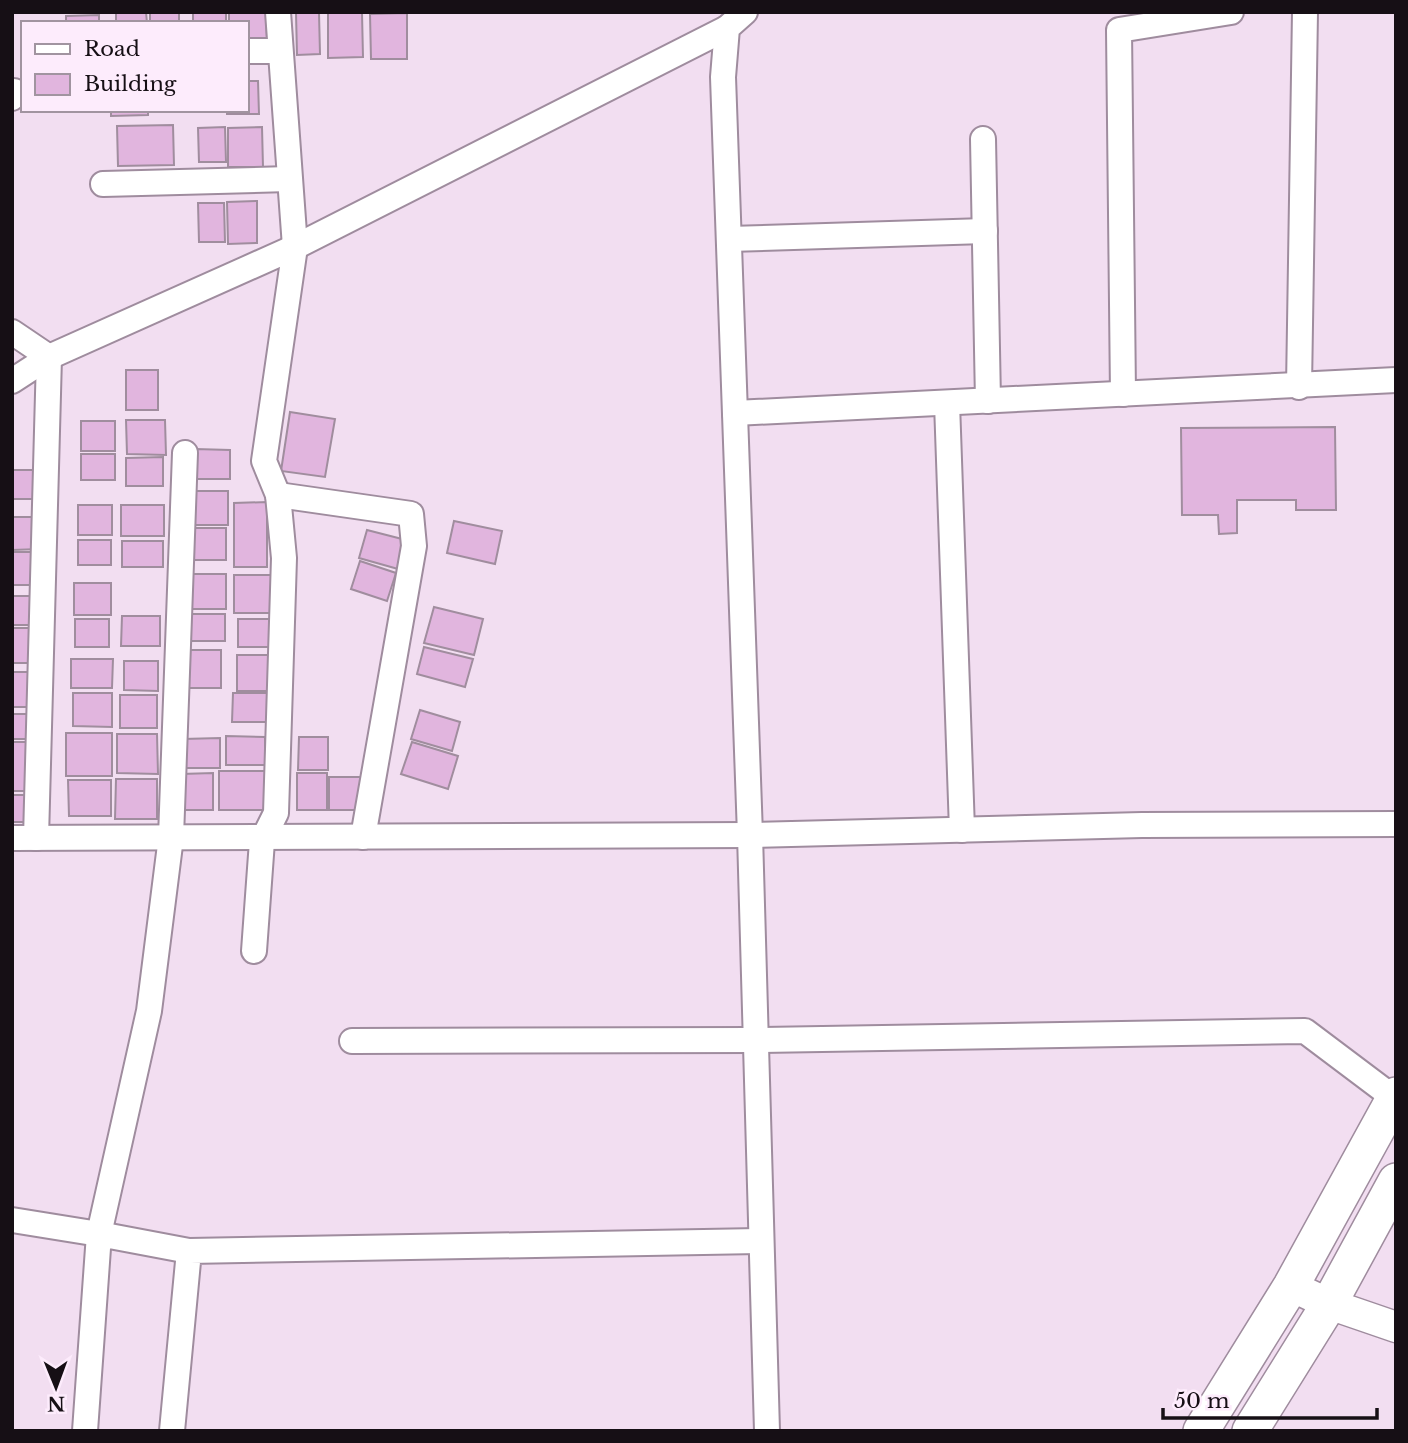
<svg xmlns="http://www.w3.org/2000/svg" width="1408" height="1443" font-family="'Libre Baskerville',serif">
	<style>
		.building { fill: #e1b5de; stroke: #a08d9e; stroke-width: 2 }
		.lines { fill: none; stroke-linecap: round; stroke-linejoin: round }
		.minor-casing { stroke: #9f8c9e; stroke-width: 28 }
		.tertiary-casing { stroke: #9f8c9e; stroke-width: 33 }
		.secondary-casing { stroke: #9f8c9e; stroke-width: 38 }
		.minor { stroke: #fff; stroke-width: 24 }
		.tertiary { stroke: #fff; stroke-width: 30 }
		.secondary { stroke: #fff; stroke-width: 35 }
	</style>
	<rect width="100%" height="100%" fill="#f2def1"/>
	<g class="building">
		<polygon points="116,12 146,12 147,23 116,23"/>
		<rect x="150" y="12" width="29" height="11"/>
		<rect x="193" y="12" width="33" height="11"/>
		<polygon points="229,12 266,12 267,41 247,41 247,23 229,23"/>
		<polygon points="296,13 319,13 320,54 297,55"/>
		<polygon points="328,13 362,13 363,57 328,58"/>
		<polygon points="407,13 407,59 371,59 370,14"/>
		<polygon points="99,15 99,23 66,23 66,16"/>
		<polygon points="247,81 258,81 259,114 227,114 227,110 247,110"/>
		<polygon points="111,110 148,110 148,115 111,116"/>
		<polygon points="173,125 174,165 118,166 117,126"/>
		<polygon points="225,127 226,162 199,162 198,128"/>
		<polygon points="262,127 263,167 228,167 228,128"/>
		<polygon points="257,201 257,243 228,244 227,202"/>
		<polygon points="198,203 224,203 225,242 199,242"/>
		<rect x="126" y="370" width="32" height="40"/>
		<polygon points="290,412 335,419 325,477 281,471"/>
		<polygon points="126,420 165,420 166,455 127,454"/>
		<rect x="81" y="421" width="34" height="30"/>
		<polygon points="1335,427 1336,510 1296,510 1296,500 1237,500 1237,533 1219,534 1218,515 1182,515 1181,428"/>
		<polygon points="195,449 230,450 230,479 195,479"/>
		<rect x="81" y="454" width="34" height="26"/>
		<polygon points="163,457 163,486 126,486 126,458"/>
		<polygon points="12,470 44,470 43,499 12,499"/>
		<polygon points="192,491 228,491 228,525 193,525"/>
		<polygon points="267,502 267,567 234,567 234,503"/>
		<rect x="78" y="505" width="34" height="30"/>
		<rect x="121" y="505" width="43" height="31"/>
		<polygon points="12,517 41,517 41,549 12,550"/>
		<polygon points="454,521 502,531 495,564 447,553"/>
		<polygon points="193,528 226,528 226,560 192,560"/>
		<polygon points="367,530 406,540 398,569 359,558"/>
		<rect x="78" y="540" width="33" height="25"/>
		<rect x="122" y="541" width="41" height="26"/>
		<rect x="12" y="552" width="28" height="33"/>
		<polygon points="360,561 396,573 387,601 351,589"/>
		<polygon points="186,574 226,574 226,609 185,609"/>
		<rect x="234" y="575" width="42" height="38"/>
		<rect x="74" y="583" width="37" height="32"/>
		<rect x="12" y="596" width="26" height="29"/>
		<polygon points="434,607 483,619 474,655 424,643"/>
		<rect x="187" y="614" width="38" height="27"/>
		<polygon points="122,616 160,616 160,646 121,646"/>
		<rect x="75" y="619" width="34" height="28"/>
		<rect x="238" y="619" width="37" height="28"/>
		<rect x="12" y="628" width="27" height="35"/>
		<polygon points="424,647 473,659 465,687 417,674"/>
		<rect x="187" y="650" width="34" height="38"/>
		<rect x="237" y="655" width="38" height="36"/>
		<polygon points="71,659 113,659 112,688 71,688"/>
		<polygon points="124,661 158,661 158,691 124,690"/>
		<rect x="12" y="672" width="22" height="35"/>
		<polygon points="73,693 112,693 112,727 73,726"/>
		<polygon points="233,693 270,693 269,722 232,722"/>
		<rect x="120" y="695" width="37" height="33"/>
		<polygon points="420,710 460,722 452,751 411,739"/>
		<rect x="12" y="714" width="23" height="25"/>
		<rect x="66" y="733" width="46" height="43"/>
		<polygon points="117,734 157,734 158,774 117,773"/>
		<polygon points="226,736 265,737 265,765 226,765"/>
		<polygon points="299,737 328,737 328,770 298,770"/>
		<polygon points="220,738 220,768 183,768 183,739"/>
		<rect x="12" y="742" width="22" height="49"/>
		<polygon points="412,742 458,756 448,789 401,774"/>
		<rect x="219" y="771" width="52" height="39"/>
		<polygon points="213,773 213,810 181,810 181,774"/>
		<rect x="297" y="773" width="30" height="37"/>
		<polygon points="329,777 362,777 361,810 329,810"/>
		<polygon points="116,779 157,779 157,819 115,819"/>
		<polygon points="68,780 111,780 111,816 69,816"/>
		<rect x="12" y="795" width="21" height="27"/>
	</g>
	<g class="lines">
		<defs>
			<g id="minor">
				<polyline points="745,12 727,28 723,77 750,835 767,1431"/>
				<polyline points="247,51 279,51"/>
				<polyline points="12,98 14,91"/>
				<polyline points="983,139 988,401"/>
				<polyline points="103,184 289,179"/>
				<polyline points="729,239 985,231"/>
				<polyline points="12,332 49,357 36,838"/>
				<polyline points="12,381 49,357 295,247 727,28"/>
				<polyline points="1299,387 1305,12"/>
				<polyline points="1123,394 1119,30 1231,12"/>
				<polyline points="947,403 962,830"/>
				<polyline points="735,413 1396,380"/>
				<polyline points="278,495 411,514 414,546 363,837"/>
				<polyline points="12,838 750,835 1142,825 1396,824"/>
				<polyline points="254,951 262,841 276,813 284,558 278,495 264,461 295,247 278,12"/>
				<polyline points="352,1041 755,1040 1305,1031 1394,1098"/>
				<polyline points="12,1220 99,1234 149,1011 171,837 185,453"/>
				<polyline points="85,1431 99,1234 189,1251"/>
				<polyline points="172,1431 189,1251 759,1241"/>
			</g>
			<polyline id="tertiary" points="1291,1286 1329,1304 1396,1327"/>
			<g id="secondary">
				<polyline points="1201,1431 1291,1286 1396,1095"/>
				<polyline points="1250,1431 1329,1304 1396,1181"/>
			</g>
		</defs>
		<use href="#minor" class="minor-casing"/>
		<use href="#tertiary" class="tertiary-casing"/>
		<use href="#secondary" class="secondary-casing"/>
		<use href="#minor" class="minor"/>
		<use href="#tertiary" class="tertiary"/>
		<use href="#secondary" class="secondary"/>
	</g>
	<rect width="1408" height="1443" fill="none" stroke="#160f15" stroke-width="28"/>
	<rect x="21" y="21" width="228" height="91" fill="#fdecfc" stroke="#a194a0" stroke-width="2"/>
	<rect x="35" y="44" width="35" height="10" fill="#ffffff" stroke="#a194a0" stroke-width="2"/>
	<text x="84" y="56" font-size="21" fill="#160f15">Road</text>
	<rect x="35" y="74" width="35" height="21" fill="#e1b5de" stroke="#a194a0" stroke-width="2"/>
	<text x="84" y="91" font-size="21" fill="#160f15">Building</text>
	<g transform="translate(56 1387) rotate(179)" stroke="#fdecfc" stroke-width="5" paint-order="stroke">
	<path d="M0-5L12 26L0 18L-12 26Z" fill="#160f15"/>
	<text y="-10" font-size="19" font-weight="bold" text-anchor="middle" fill="#160f15">N</text>
	</g>
	<path d="M1163 1408v10h214v-10" fill="none" stroke="#160f15" stroke-width="3.5"/>
	<text x="1174" y="1408" font-size="21" fill="#160f15" stroke="#fdecfc" stroke-width="5" paint-order="stroke">50 m</text>
</svg>
